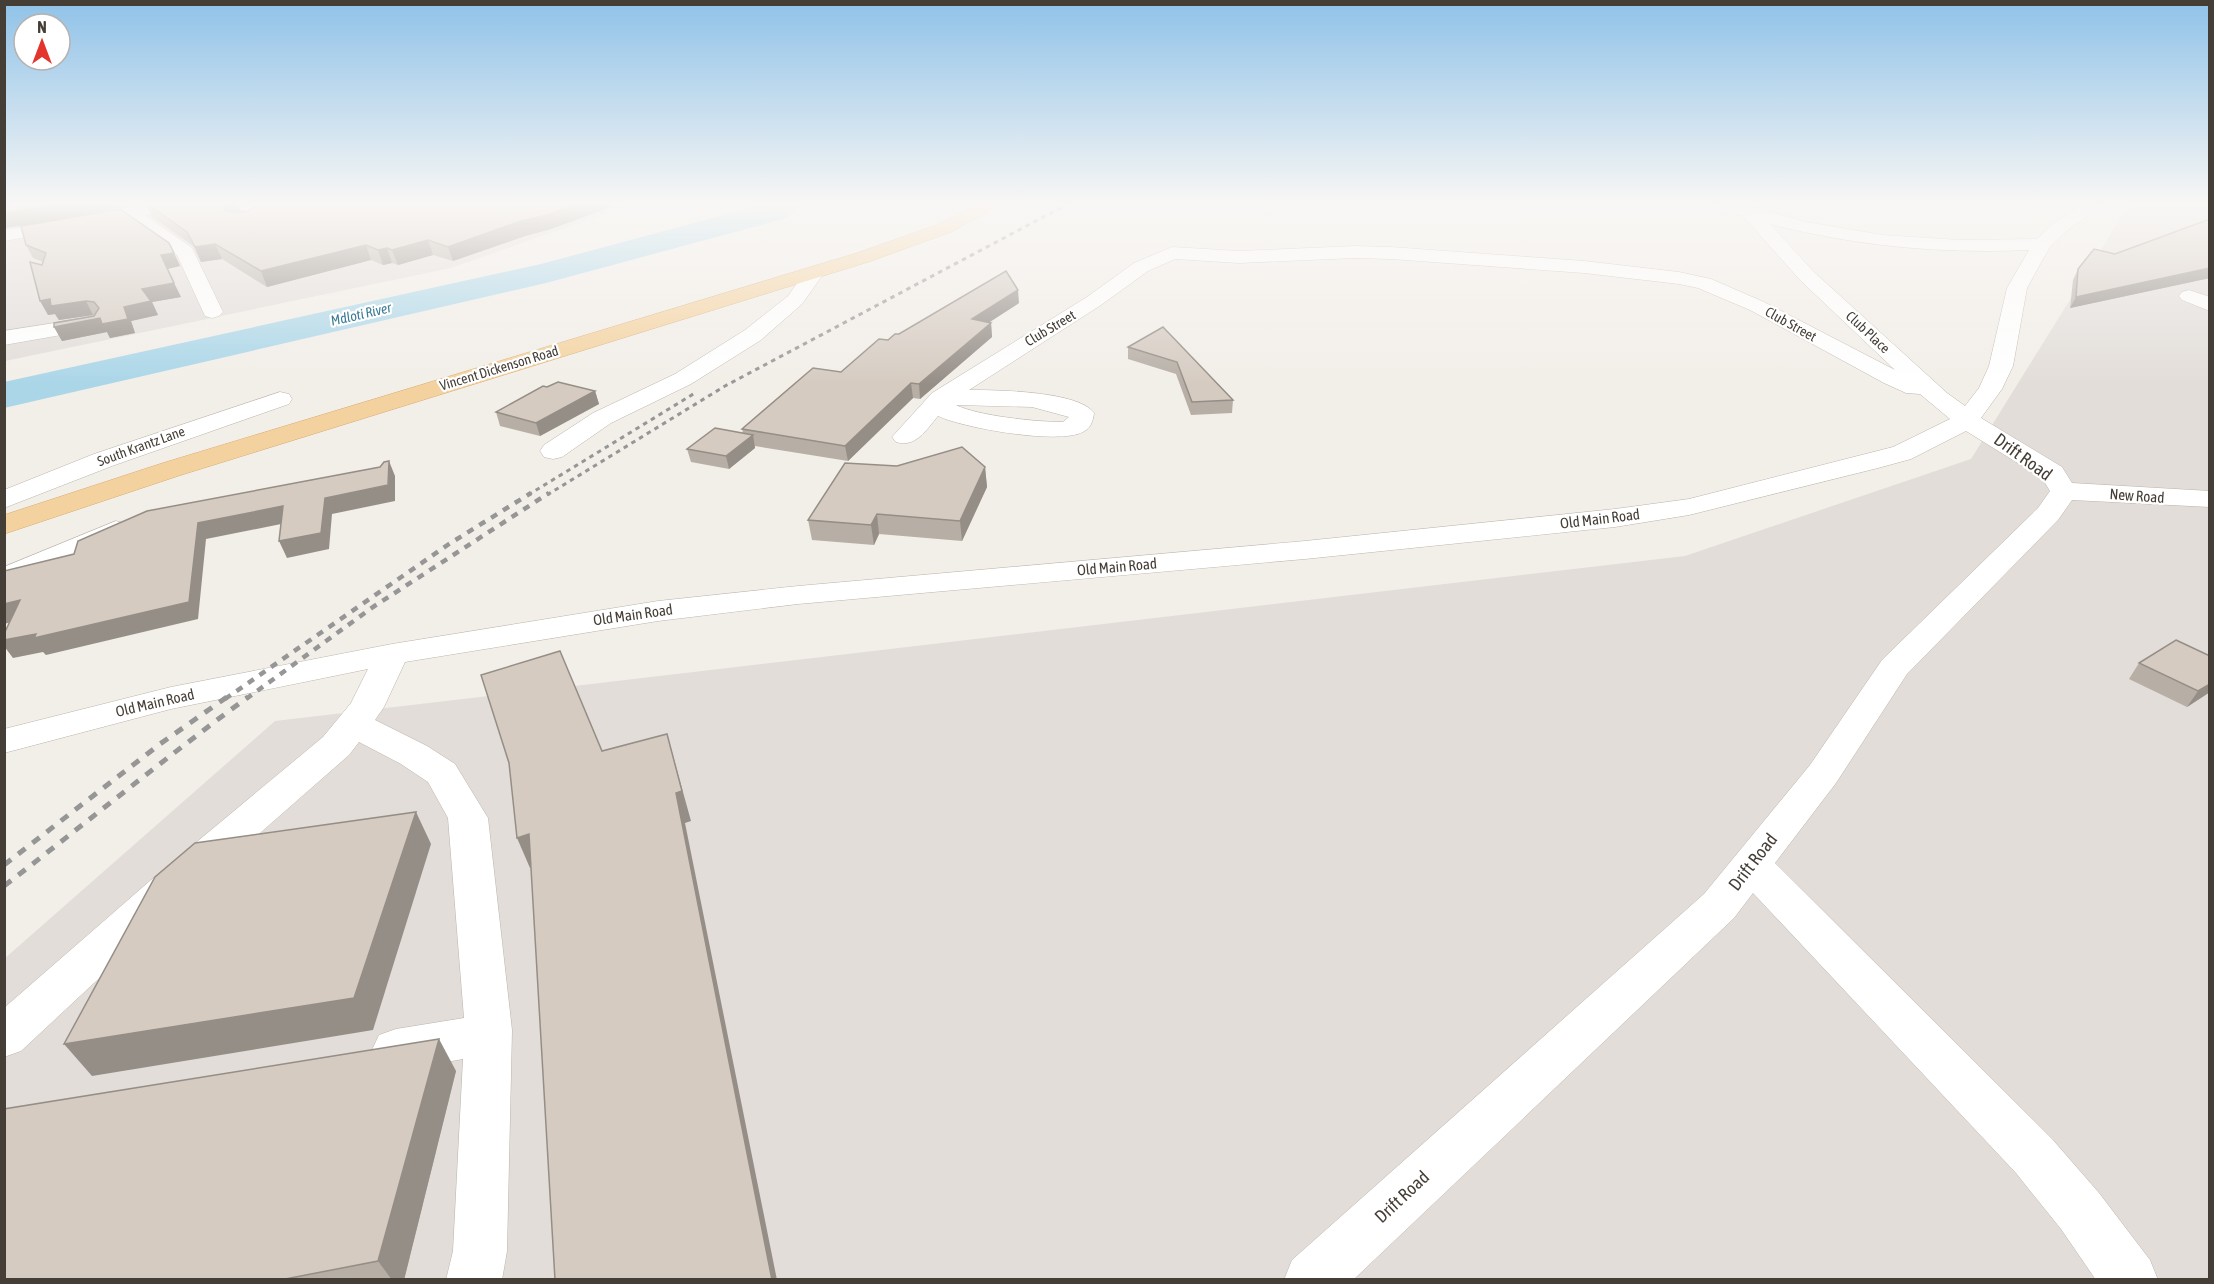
<svg xmlns="http://www.w3.org/2000/svg" width="2214" height="1284" font-family="'Asap Condensed',sans-serif">
	<style>
		.industrial { fill: #e2ddd9 }
		.lines { fill: none; stroke-linecap: round; stroke-linejoin: round }
		.river { fill: #aad6e8; fill-rule: evenodd }
		.minor-casing { stroke: #bdb4ab; stroke-width: 1 }
		.major-casing { stroke: #d7ac71; stroke-width: 1 }
		.minor { fill: #fff; fill-rule: evenodd }
		.major { fill: #f4d29f; fill-rule: evenodd }
		.rail-far2 { stroke: #969696; stroke-width: 3; stroke-dasharray: 4.5 4.5; stroke-linecap: butt }
		.rail-far1 { stroke: #969696; stroke-width: 4.5; stroke-dasharray: 7 7; stroke-linecap: butt }
		.rail { stroke: #969696; stroke-width: 5; stroke-dasharray: 9 9; stroke-linecap: butt }
		.wall { fill: #b7afa6 }
		.shaded-wall { fill: #958e87 }
		.building { fill: #d5cbc1; stroke: #958e87; stroke-width: 1.5 }
		.labels { text-anchor: middle; stroke-width: 4.5; stroke-linejoin: round; paint-order: stroke }
		.far-water-label { font-size: 14px; font-style: italic; fill: #387996; stroke: #fff }
		.far-street-label { font-size: 14px; fill: #453e37; stroke: #fff }
		.street-label { font-size: 15px; fill: #453e37; stroke: #fff }
		.near-street-label { font-size: 18px; fill: #453e37; stroke: #fff }
	</style>
	<rect width="100%" height="100%" fill="#f2eee8"/>
	<g class="industrial">
		<polygon points="5,205 630,205 451,268 5,361"/>
		<polygon points="2137,205 2209,205 2209,1279 5,1279 4,959 275,721 1685,556 1971,459 2125,211"/>
	</g>
	<g class="lines">
		<polygon class="river" points="761,205 800,205 796,211 783,219 546,283 4,408 4,382 541,264"/>
		<defs>
			<g id="minor">
				<polygon points="140,205 175,205 173,209 145,215 192,248 223,312 219,316 212,318 205,316 177,255 127,219 4,241 4,230 63,222"/>
				<path d="M237,205H265L270,212C262,222 245,227 233,224L230,220L233,216L251,212L239,209Z"/>
				<path d="M1718,205H1745L1806,222L1883,235L1960,240L2037,239L2053,224L2082,205H2102L2065,232L2050,247L2043,259L2027,288L2013,366L2002,389L1981,418L2062,467L2072,483L2210,491V507L2072,500L2058,520L1907,674L1836,783L1775,863L2052,1139L2099,1193L2150,1260L2158,1280H2096L2061,1229L2016,1173L1753,893L1734,918L1353,1280H1284L1292,1260L1704,894L1810,765L1882,660L2038,508L2050,491L2042,478L1966,431L1911,459L1878,468L1689,515L1615,527L1305,559L798,604L658,621L405,662L384,707L375,720L427,746L455,764L488,818L512,1030L507,1251L502,1280H446L453,1251L463,1059L396,1071L379,1065L372,1050L379,1035L396,1029L464,1018L448,818L428,782L401,764L359,742L349,755L181,902L21,1051L4,1057V1008L151,880L323,737L351,703L368,669L171,709L4,753V729L171,687L392,644L658,601L798,586L1305,541L1615,509L1689,499L1893,447L1950,419L1920,394L1906,393L1884,383L1750,310L1698,288L1679,284L1584,273L1391,259L1355,258L1239,263L1175,259L1148,271L1101,305L969,390C996,390 1079,391 1094,413C1093,421 1091,428 1083,432C1059,445 963,428 938,416C926,430 916,448 896,442L892,437L932,393L1087,297L1134,263L1172,247L1239,251L1355,246L1391,247L1584,261L1679,272L1711,279L1764,302L1895,370L1800,280L1743,216L1720,209ZM1770,224C1855,246 1940,254 2029,250L2007,288L1989,366L1979,388L1965,406L1947,393L1814,272ZM956,405L1032,407L1069,417L1063,422C1037,422 978,416 956,405Z"/>
				<polygon points="814,267 821,269 824,273 802,304 761,340 691,384 611,423 562,457 553,459 544,457 540,451 544,445 593,413 675,374 745,330 788,296 807,269"/>
				<polygon points="2189,290 2210,297 2210,311 2182,300 2179,296 2182,292"/>
				<polygon points="93,317 101,318 104,323 101,328 4,345 4,331"/>
				<polygon points="280,392 289,394 292,399 289,404 112,466 4,508 4,490 94,454"/>
				<polygon points="116,521 126,524 130,530 126,536 51,571 4,586 4,567"/>
			</g>
			<polygon id="major" points="977,205 999,205 951,232 871,261 181,475 4,534 4,515 163,463 857,253 939,224"/>
		</defs>
		<use href="#minor" class="minor-casing"/>
		<use href="#major" class="major-casing"/>
		<use href="#minor" class="minor"/>
		<use href="#major" class="major"/>
		<g class="rail-far2">
			<polyline points="528,495 695,393"/>
			<polyline points="547,495 725,386 1066,205"/>
		</g>
		<g class="rail-far1">
			<polyline points="225,699 449,544 531,493"/>
			<polyline points="246,699 373,607 549,493"/>
		</g>
		<g class="rail">
			<polyline points="4,865 160,744 227,697"/>
			<path d="M4,886C86,823 165,758 248,697"/>
		</g>
	</g>
	<g class="wall">
		<polygon points="4,205 128,205 79,216 169,243 180,266 167,269 181,297 152,302 158,315 131,321 135,333 110,338 107,332 62,341 54,327 94,316 94,315 59,320 55,314 48,315 42,265 43,262 33,258 26,245 43,222 4,228"/>
		<polygon points="146,205 238,205 241,212 248,211 258,205 616,205 551,229 525,236 453,261 433,255 398,265 392,263 383,265 371,260 267,287 222,259 201,262 193,246 151,216"/>
		<polygon points="2210,219 2210,278 2070,308 2073,280 2078,269 2115,254"/>
		<polygon points="1019,303 989,322 991,323 992,337 920,399 913,398 848,461 755,446 755,448 729,469 691,462 687,449 743,433 742,429 841,372 888,340"/>
		<polygon points="1163,327 1233,400 1232,413 1191,415 1176,374 1128,359 1128,347"/>
		<polygon points="547,387 595,391 599,404 540,436 500,426 496,412"/>
		<polygon points="897,466 985,467 987,487 962,541 879,534 874,545 812,540 808,520"/>
		<polygon points="2139,663 2210,692 2187,707 2129,679"/>
		<polygon points="456,1071 404,1280 4,1280"/>
	</g>
	<g class="shaded-wall">
		<polygon points="57,205 128,205 63,220 4,228 4,213"/>
		<polygon points="222,205 238,205 241,212 228,219"/>
		<polygon points="574,205 616,205 551,229 525,236 453,261 448,247 521,221"/>
		<polygon points="428,240 433,255 398,265 392,250"/>
		<polygon points="215,244 222,259 201,262 195,247"/>
		<polygon points="366,245 371,260 267,287 261,271"/>
		<polygon points="387,248 392,263 383,265 378,250"/>
		<polygon points="174,253 180,266 167,269 161,255"/>
		<polygon points="2210,268 2210,278 2070,308 2076,297"/>
		<polygon points="174,283 181,297 152,302 158,315 131,321 135,333 110,338 107,332 62,341 54,327 124,307 142,289"/>
		<polygon points="1018,290 1019,303 973,333 972,319"/>
		<polygon points="50,299 86,301 93,315 59,320 55,314 48,315 40,301"/>
		<polygon points="991,323 992,337 920,399 919,384"/>
		<polygon points="911,383 913,398 848,461 845,446"/>
		<polygon points="595,391 599,404 540,436 536,423"/>
		<polygon points="753,435 755,448 729,469 726,456"/>
		<polygon points="389,461 395,476 395,501 332,514 329,549 287,558 279,541 325,498 388,485"/>
		<polygon points="985,467 987,487 962,541 960,521"/>
		<polygon points="283,506 291,522 206,539 198,619 46,655 43,652 13,658 4,646 4,640 198,523"/>
		<polygon points="877,514 879,534 874,545 871,525"/>
		<polygon points="20,600 31,617 4,624 4,604"/>
		<polygon points="2210,684 2210,692 2187,707 2198,691"/>
		<polygon points="667,734 691,821 685,823 777,1280 772,1280 676,793"/>
		<polygon points="416,812 431,844 373,1030 92,1076 64,1044"/>
		<polygon points="529,834 541,865 530,868 517,838"/>
		<polygon points="439,1039 456,1071 404,1280 392,1280 378,1261"/>
	</g>
	<g class="building">
		<polygon points="11,205 57,205 4,213 4,207"/>
		<polygon points="149,205 222,205 225,211 237,213 248,211 258,205 574,205 547,215 521,221 448,247 428,240 392,250 387,248 378,250 366,245 261,271 215,244 195,247 187,232"/>
		<polygon points="120,209 169,243 174,253 161,255 174,283 142,289 151,301 124,307 128,319 102,324 100,318 54,327 54,323 94,316 99,308 94,302 86,301 51,306 50,299 40,301 30,262 42,265 46,253 26,245 21,226"/>
		<polygon points="2210,219 2210,268 2076,297 2078,269 2094,249 2115,254"/>
		<polygon points="1006,271 1018,290 972,319 991,323 919,384 911,383 845,446 742,429 813,368 841,372 879,339 888,340 895,334 899,334"/>
		<polygon points="1163,327 1233,400 1192,402 1177,362 1128,347"/>
		<polygon points="558,382 595,391 536,423 496,412 543,386 547,387"/>
		<polygon points="715,428 753,435 726,456 687,449"/>
		<polygon points="962,447 985,467 960,521 877,514 871,525 808,520 845,463 897,466"/>
		<polygon points="389,461 388,485 325,498 321,533 279,541 283,506 198,523 189,602 34,638 36,634 4,640 4,634 20,600 4,604 4,571 74,554 78,541 147,511 380,467 384,462"/>
		<polygon points="2176,640 2210,656 2210,684 2198,691 2139,663"/>
		<polygon points="560,651 602,751 667,734 682,791 676,793 772,1280 555,1280 529,834 517,838 509,763 481,675"/>
		<polygon points="416,812 354,998 64,1044 155,877 195,843"/>
		<polygon points="439,1039 378,1261 280,1280 4,1280 4,1109"/>
	</g>
	<linearGradient id="sky" x2="0" y2="1"><stop stop-color="#8fc2e8"/><stop offset="0.53" stop-color="#f9f7f5"/><stop offset="1" stop-color="#f9f7f5" stop-opacity="0"/></linearGradient>
	<rect width="2214" height="385" fill="url(#sky)"/>
	<g class="labels">
		<g class="far-water-label">
			<text transform="translate(361 314) rotate(-13)" y="5">Mdloti River</text>
		</g>
		<g class="far-street-label">
			<text transform="translate(1791 324) rotate(29)" y="5">Club Street</text>
			<text transform="translate(1050 328) rotate(-31)" y="5">Club Street</text>
			<text transform="translate(1868 332) rotate(43)" y="5">Club Place</text>
			<text transform="translate(499 368) rotate(-17)" y="5">Vincent Dickenson Road</text>
			<text transform="translate(141 446) rotate(-20)" y="5">South Krantz Lane</text>
		</g>
		<g class="street-label">
			<text transform="translate(2137 496) rotate(4)" y="5">New Road</text>
			<text transform="translate(1600 519) rotate(-7)" y="5">Old Main Road</text>
			<text transform="translate(1117 567) rotate(-5)" y="5">Old Main Road</text>
			<text transform="translate(633 615) rotate(-8)" y="5">Old Main Road</text>
			<text transform="translate(155 703) rotate(-13)" y="5">Old Main Road</text>
		</g>
		<g class="near-street-label">
			<text transform="translate(2023 457) rotate(36)" y="6">Drift Road</text>
			<text transform="translate(1753 862) rotate(-52)" y="6">Drift Road</text>
			<text transform="translate(1402 1197) rotate(-43)" y="6">Drift Road</text>
		</g>
	</g>
	<rect width="2214" height="1284" fill="none" stroke="#453e37" stroke-width="12"/>
	<g transform="translate(42 42)"><circle r="28" fill="#ffffff" stroke="#b5b2af" stroke-width="1.5"/>
	<path d="M0-4.5L10 22L0 15L-10 22Z" fill="#e3342e"/>
	<text y="-9" font-size="16" font-weight="bold" text-anchor="middle" fill="#453e37">N</text>
	</g>
</svg>
